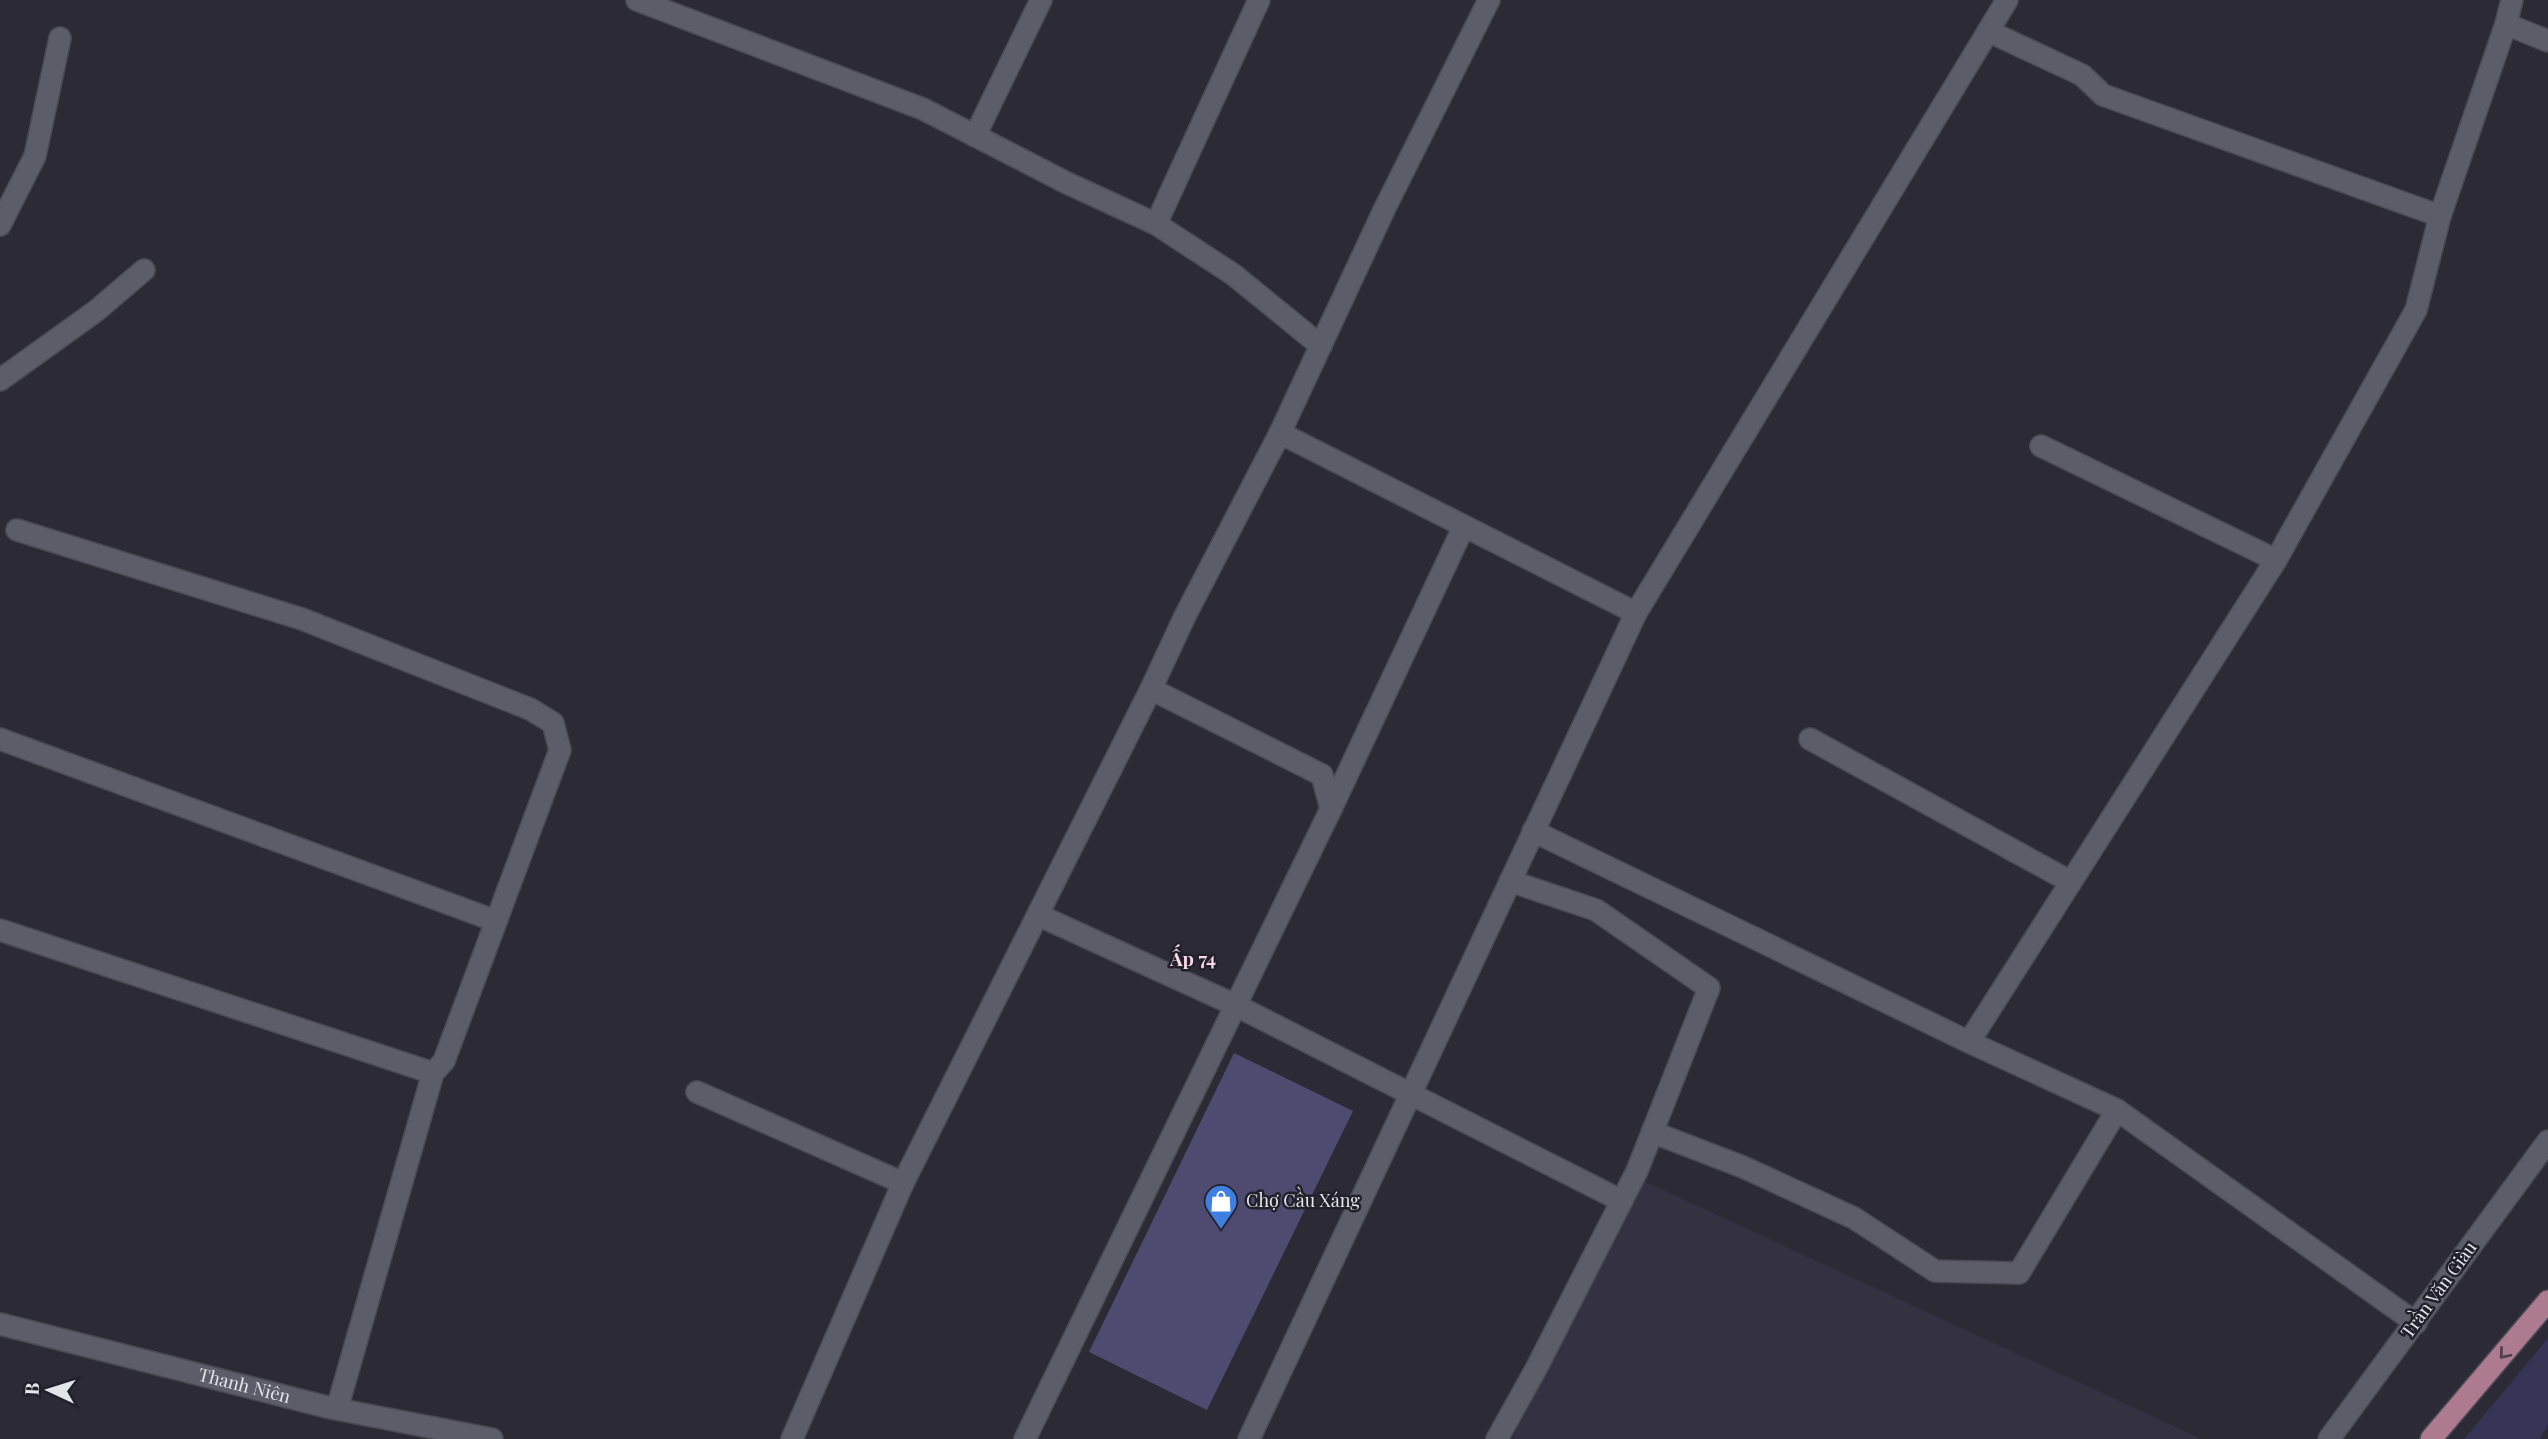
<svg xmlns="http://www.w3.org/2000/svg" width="2548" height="1439" font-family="'Playfair Display',serif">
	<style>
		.built { fill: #333142 }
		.green { fill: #373355 }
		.building { fill: #4f4b70 }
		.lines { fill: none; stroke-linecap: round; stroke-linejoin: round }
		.minor-casing { stroke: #494953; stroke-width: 24 }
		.major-casing { stroke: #494953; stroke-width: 24 }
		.minor { stroke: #5d5d69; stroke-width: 21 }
		.major { stroke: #ad7a90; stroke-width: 21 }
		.oneway { stroke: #52404e }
		.labels { text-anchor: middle; stroke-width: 5; stroke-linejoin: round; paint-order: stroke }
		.poi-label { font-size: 18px; fill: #e4e4eb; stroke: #21202b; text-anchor: start }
		.street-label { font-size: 18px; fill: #e4e4eb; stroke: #21202b }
		.neighbourhood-label { font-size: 19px; font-weight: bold; fill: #f8d9e8; stroke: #21202b }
	</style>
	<rect width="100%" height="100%" fill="#2b2a35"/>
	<polygon class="built" points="1637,1178 2202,1439 1512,1439"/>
	<polygon class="green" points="2548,1338 2548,1425 2540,1439 2464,1439"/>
	<polygon class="building" points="1234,1053 1353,1111 1207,1410 1089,1352"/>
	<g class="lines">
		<defs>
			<g id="minor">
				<polyline points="637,0 923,109 1067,183 1156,224 1234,275 1321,346"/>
				<polyline points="2506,24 2548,41"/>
				<polyline points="1988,31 2082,75 2103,95 2440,216"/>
				<polyline points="975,136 1041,0"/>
				<polyline points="1156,224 1259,0"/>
				<polyline points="0,225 35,156 60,38"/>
				<polyline points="0,380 96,311 144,270"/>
				<polyline points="2041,446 2276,560"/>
				<polyline points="1636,613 2007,0"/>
				<polyline points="0,739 496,921"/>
				<polyline points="1810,739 2071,882"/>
				<polyline points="1331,809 1464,526"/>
				<polyline points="1533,831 1969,1042 2117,1110 2416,1323"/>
				<polyline points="1038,915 1235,1005 1622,1201"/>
				<polyline points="0,930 433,1073 444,1061 560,750 553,723 530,709 302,619 17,530"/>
				<polyline points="1969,1042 2276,560 2416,310 2440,216 2506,24 2512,0"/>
				<polyline points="697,1092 903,1183"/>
				<polyline points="1652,1132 1743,1167 1854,1218 1935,1271 2019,1273 2117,1110"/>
				<path id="s1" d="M0,1324L331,1408L492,1439"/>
				<polyline points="337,1409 433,1073"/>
				<polyline points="792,1439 903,1183 1151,689 1185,616 1280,433 1384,210 1489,0"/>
				<polyline points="1025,1439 1331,809 1322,775 1151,689"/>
				<polyline points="1249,1439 1636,613 1280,433"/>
				<polyline points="1497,1439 1536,1369 1637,1171 1709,988 1596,910 1510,881"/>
				<polyline points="2329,1439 2548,1141"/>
			</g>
			<polyline id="major" points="2431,1439 2548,1301"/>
		</defs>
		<use href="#minor" class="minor-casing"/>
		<use href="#major" class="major-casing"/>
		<use href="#minor" class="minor"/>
		<use href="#major" class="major"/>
	</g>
	<defs><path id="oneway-chevron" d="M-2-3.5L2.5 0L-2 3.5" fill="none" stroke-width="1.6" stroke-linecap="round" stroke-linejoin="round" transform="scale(1.75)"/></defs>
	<use class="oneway" href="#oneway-chevron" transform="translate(2504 1354) rotate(130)"/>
	<defs>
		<symbol id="shop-pin" viewBox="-11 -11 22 30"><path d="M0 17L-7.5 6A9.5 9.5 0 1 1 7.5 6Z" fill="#3f7fe0" stroke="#21202b"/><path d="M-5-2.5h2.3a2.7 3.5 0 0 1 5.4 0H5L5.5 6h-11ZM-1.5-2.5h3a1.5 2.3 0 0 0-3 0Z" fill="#fff"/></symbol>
	</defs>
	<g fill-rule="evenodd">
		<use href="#shop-pin" x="1202" y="1182" width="38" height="52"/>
	</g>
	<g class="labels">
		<g class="poi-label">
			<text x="1246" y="1207">Chợ Cầu Xáng</text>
		</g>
		<g class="street-label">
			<text transform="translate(2439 1290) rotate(-54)" y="6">Trần Văn Giàu</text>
			<text dy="6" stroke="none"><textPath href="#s1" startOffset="252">Thanh Niên</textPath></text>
		</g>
		<g class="neighbourhood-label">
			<text x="1193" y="966">Ấp 74</text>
		</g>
	</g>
	<g transform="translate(49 1390) rotate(274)" stroke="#21202b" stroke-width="5" paint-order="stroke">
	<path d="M0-5L12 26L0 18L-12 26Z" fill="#e4e4eb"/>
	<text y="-10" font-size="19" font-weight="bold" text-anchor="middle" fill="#e4e4eb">B</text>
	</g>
</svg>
